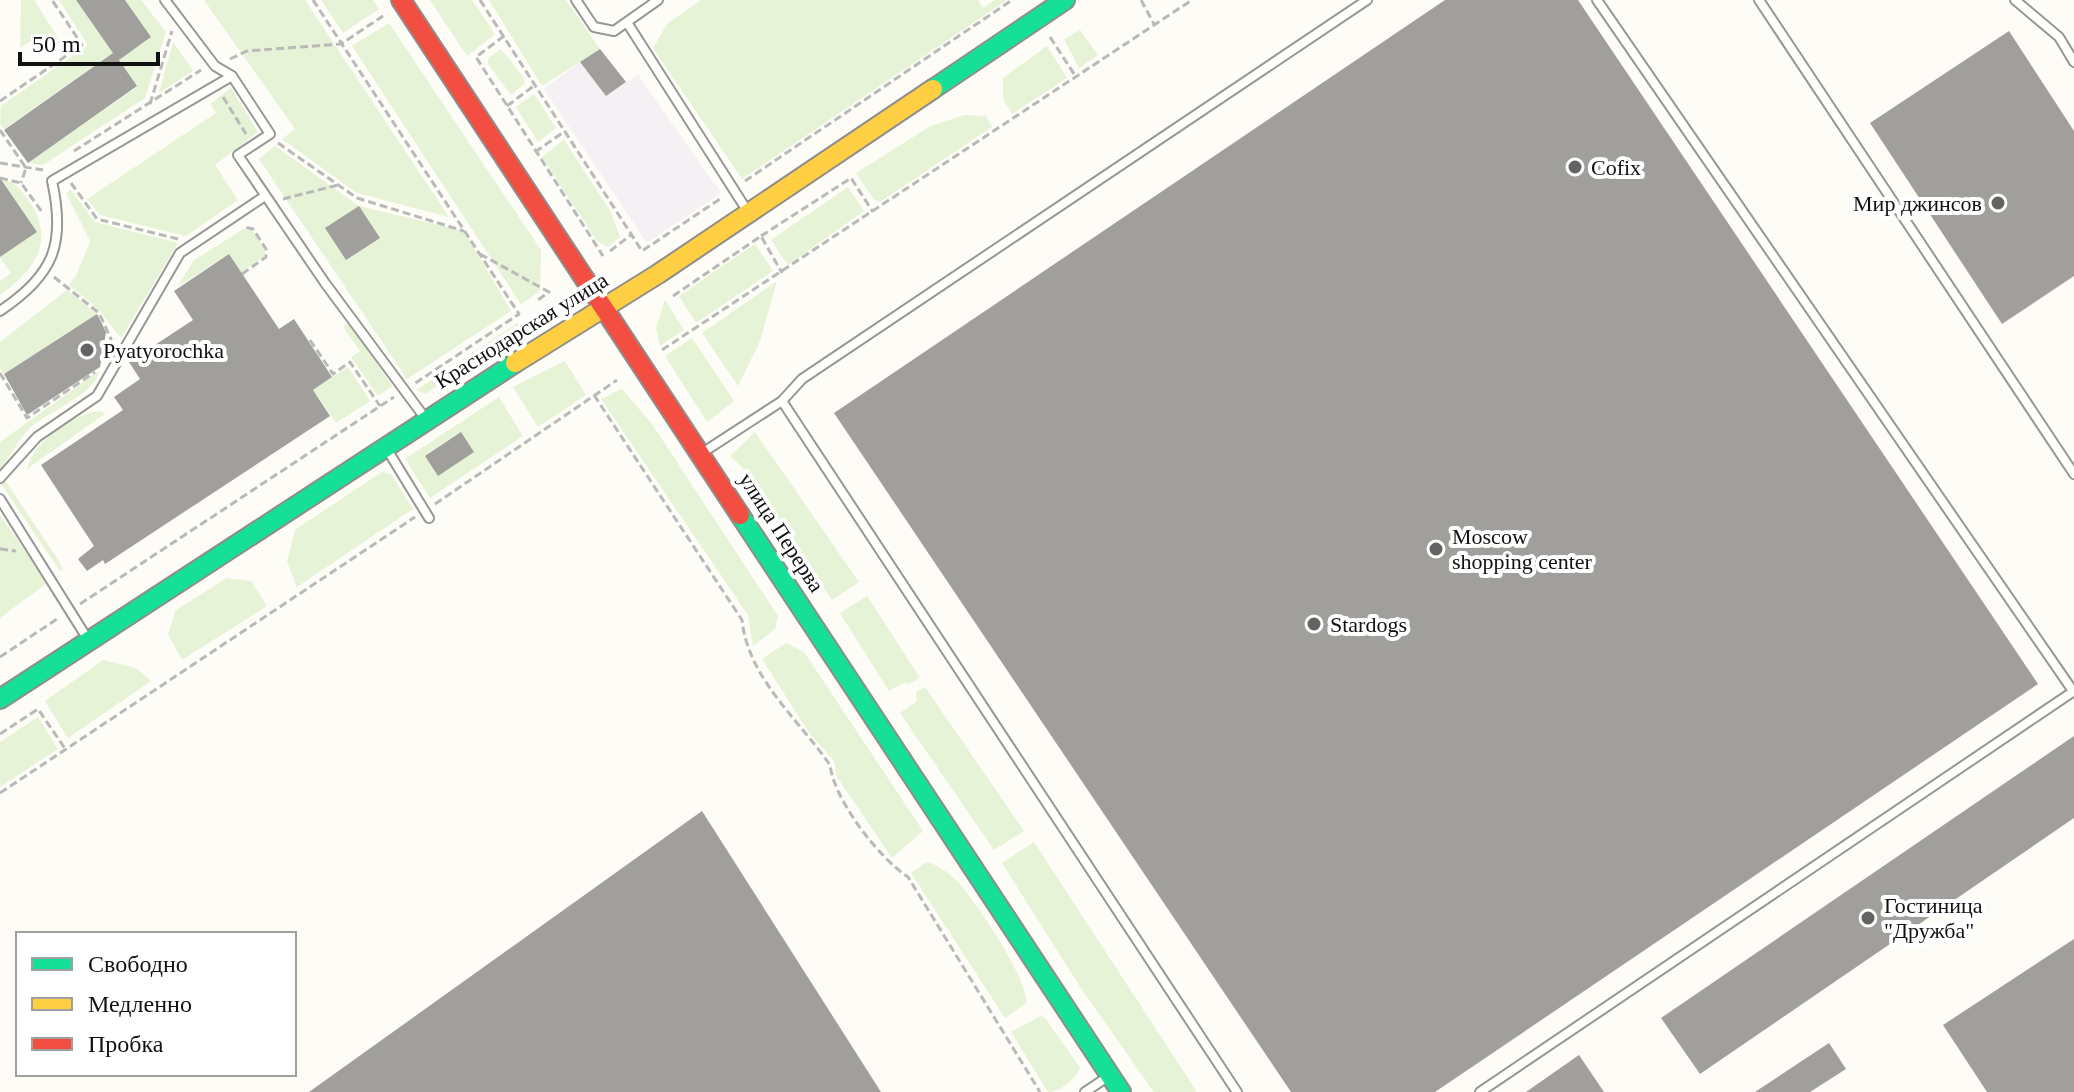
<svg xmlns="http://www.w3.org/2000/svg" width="2074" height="1092" font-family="'Times New Roman',serif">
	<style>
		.industrial { fill: #f5f0f3 }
		.green { fill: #e7f3d7 }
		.building { fill: #a19f9c }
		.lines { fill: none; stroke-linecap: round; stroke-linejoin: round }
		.lane-casing { stroke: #979795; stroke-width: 12 }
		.fast-casing { stroke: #8e8d8b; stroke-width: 22 }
		.slow-casing { stroke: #8e8d8b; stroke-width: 22 }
		.jam-casing { stroke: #8e8d8b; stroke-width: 22 }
		.path { stroke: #b9b9b8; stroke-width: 3; stroke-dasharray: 8 4; stroke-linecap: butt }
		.lane { stroke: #fffffe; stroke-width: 8 }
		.fast { stroke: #16e098; stroke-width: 18 }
		.slow { stroke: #ffcf43; stroke-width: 18 }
		.jam { stroke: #f24e42; stroke-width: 18 }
		.poi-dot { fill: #646362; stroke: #fff; stroke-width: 3 }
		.labels { text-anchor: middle; stroke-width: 8; stroke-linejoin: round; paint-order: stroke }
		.poi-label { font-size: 22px; fill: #111; stroke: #fff; text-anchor: start }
		.street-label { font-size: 22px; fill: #111; stroke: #fff }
	</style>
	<rect width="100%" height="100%" fill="#fdfcf7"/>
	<polygon class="industrial" points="580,62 606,96 638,75 721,193 647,243 544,89"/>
	<g class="green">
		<polygon points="21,0 34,0 61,43 46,51 37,37 20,48"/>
		<polygon points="59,0 76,0 113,53 4,129 0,124 1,106 88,45"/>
		<polygon points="125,0 141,0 166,32 145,98 43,165 28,163 137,87 119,60 151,37"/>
		<polygon points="204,0 305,0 449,217 357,193 282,139 295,129"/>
		<polygon points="321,0 373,0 379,9 343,33"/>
		<polygon points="430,0 472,0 495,34 467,56"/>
		<polygon points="489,0 566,0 600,49 542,86"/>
		<polygon points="701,0 978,0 983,8 995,0 1007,0 742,179 653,48 667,24"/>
		<polygon points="389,23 541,250 540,291 521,304 352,46"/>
		<polygon points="1080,30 1098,55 1079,68 1064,39"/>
		<polygon points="173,42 193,71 159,93"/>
		<polygon points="1047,46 1067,78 1012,114 1003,99 1003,78"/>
		<polygon points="501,49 525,79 524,84 511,95 488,64 488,58"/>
		<polygon points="231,88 258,132 215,165 238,200 186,236 100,215 87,199 216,113 210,104"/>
		<polygon points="534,94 556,128 538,142 516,107"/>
		<polygon points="964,115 986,116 992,127 880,202 874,200 856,173 931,126"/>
		<polygon points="564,140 611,212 620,237 608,247 597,241 542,157"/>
		<polygon points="275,146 359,206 464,231 511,311 407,379 259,159"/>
		<path d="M0,180C16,181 20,189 29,201C56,241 35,270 0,295V281L11,273L0,257L37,232Z"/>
		<polygon points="848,187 864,211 788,265 771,240"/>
		<polygon points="71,190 95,222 178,243 121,338 100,311 69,285 77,274 90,241 66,193"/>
		<polygon points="245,228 252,230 265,250 265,256 241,272 229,254 177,287 194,260"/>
		<polygon points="755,244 773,271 696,323 679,296"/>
		<polygon points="777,281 760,341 738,386 702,333"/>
		<polygon points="67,290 97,314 4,374 0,368 0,342"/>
		<polygon points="665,300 684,330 660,346 656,328"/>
		<polygon points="349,323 392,386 378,396 351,357 360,351 343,327"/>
		<polygon points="517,323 522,332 425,394 416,390"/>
		<polygon points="692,338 734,401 707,422 665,356"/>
		<polygon points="565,361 586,395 538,427 513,387"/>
		<polygon points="348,367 370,401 336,423 313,390"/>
		<path d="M99,371C96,394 47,412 30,428C19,439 10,456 0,470V442Z"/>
		<polygon points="622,389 652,424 778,616 775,629 753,646 748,615 601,399"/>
		<polygon points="499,397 523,436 430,498 405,459"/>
		<path d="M99,411L106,413L27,469C32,443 73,414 99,411Z"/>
		<polygon points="755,432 859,582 832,600 744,469 730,456"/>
		<polygon points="382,472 391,474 413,509 297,587 287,562 295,530"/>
		<polygon points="5,480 57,558 63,569 60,571 1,484"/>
		<polygon points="0,515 47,583 0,618"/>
		<polygon points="227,578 251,581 267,606 182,660 168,634 176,610"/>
		<polygon points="867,596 920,678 909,684 905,682 889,691 840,613"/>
		<polygon points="786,643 804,652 923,831 892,858 837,777 834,761 810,734 762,659"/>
		<polygon points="103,660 136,668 151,681 68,738 45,701"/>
		<polygon points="925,687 1024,831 994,850 900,713 917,701 916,692"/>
		<polygon points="38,717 58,749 0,787 0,742"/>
		<polygon points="1034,842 1197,1092 1154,1092 1082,990 1002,863"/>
		<path d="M927,862C941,866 953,876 963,888C979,907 1029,981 1026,1003L1005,1018L911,873Z"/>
		<path d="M1041,1016L1046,1019L1080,1068C1076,1079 1060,1092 1048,1092L1011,1032Z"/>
	</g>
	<g class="building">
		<polygon points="76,0 125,0 151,37 119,60 137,86 28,163 4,130 113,53"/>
		<polygon points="1445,0 1578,0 2038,684 1435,1092 1291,1092 834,413"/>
		<polygon points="2009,31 2074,131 2074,276 2002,324 1870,123"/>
		<polygon points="600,49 626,82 606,96 580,62"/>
		<polygon points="0,178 37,232 0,257"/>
		<polygon points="359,206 380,238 346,260 325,228"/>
		<polygon points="229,254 279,329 294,319 332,377 313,390 330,416 105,564 103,560 87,571 78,559 94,546 41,465 123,410 114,397 140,379 129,362 193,320 174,291"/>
		<polygon points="97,314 106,332 100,367 27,415 4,374"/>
		<polygon points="461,432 474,452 438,476 425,456"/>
		<polygon points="2074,736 2074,818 1700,1074 1661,1018"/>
		<polygon points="702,811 881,1092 309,1092"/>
		<polygon points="2074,939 2074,1092 1987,1092 1943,1025"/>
		<polygon points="1829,1043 1846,1069 1810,1092 1755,1092"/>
		<polygon points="1579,1055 1604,1092 1526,1092"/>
	</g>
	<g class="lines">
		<defs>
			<g id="lane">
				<polyline points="165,0 215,66 232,76"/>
				<polyline points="576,0 594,27 614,31 658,0"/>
				<polyline points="1597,0 2073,691"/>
				<polyline points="1759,0 2074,474"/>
				<polyline points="2015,0 2059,37 2074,62"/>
				<polyline points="628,24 748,212"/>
				<path d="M0,311C54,275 66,244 52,181L232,76L270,134L238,155L325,283L425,418"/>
				<polyline points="782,401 1237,1092"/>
				<polyline points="385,446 429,518"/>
				<polyline points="702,453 782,401 802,379 1367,0"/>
				<polyline points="0,478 37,437 97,396 180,253 265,196"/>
				<polyline points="0,499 87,638"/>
				<polyline points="1085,1092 1109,1076"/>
				<polyline points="1480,1092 2074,691"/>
			</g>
			<g id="fast">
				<polyline points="933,89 1065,0"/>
				<polyline points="740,515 1121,1092"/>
				<polyline points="0,699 515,363"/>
			</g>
			<polyline id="slow" points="515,363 658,274 933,89"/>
			<polyline id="jam" points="401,0 740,515"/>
		</defs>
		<use href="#lane" class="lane-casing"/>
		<use href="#fast" class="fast-casing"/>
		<use href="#slow" class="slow-casing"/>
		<use href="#jam" class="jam-casing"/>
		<g class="path">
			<polyline points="313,0 519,314 414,384"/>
			<polyline points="480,0 642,251 723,197"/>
			<polyline points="1141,0 1154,24"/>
			<polyline points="504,36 476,57 603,256"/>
			<polyline points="1050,37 1076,77"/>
			<polyline points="230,59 247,51 341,44 383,16"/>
			<polyline points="223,97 246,134"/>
			<polyline points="0,101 82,45 52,0"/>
			<polyline points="150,104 172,31"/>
			<polyline points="507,106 535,85"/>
			<polyline points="0,130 26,168 21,183"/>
			<polyline points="278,143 357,198 464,231"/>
			<polyline points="74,151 201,70"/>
			<polyline points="535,152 565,131"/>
			<polyline points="0,163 43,170"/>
			<polyline points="0,178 21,183 42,212"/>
			<polyline points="745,181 1012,0"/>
			<polyline points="71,183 97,219 178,239"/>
			<polyline points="283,199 338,185"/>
			<polyline points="761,236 851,178 873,212"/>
			<polyline points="610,251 631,235"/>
			<polyline points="480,254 549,292 535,302"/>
			<polyline points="242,274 266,257 266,249 253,229 245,227"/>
			<polyline points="54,277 99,313 111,339 109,345"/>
			<polyline points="673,296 761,236 782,273"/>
			<polyline points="310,340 333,374 350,362 380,406"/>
			<polyline points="662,350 1192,0"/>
			<polyline points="0,373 27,418 95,372"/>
			<path d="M594,395L742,620C748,678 799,720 830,765C834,800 879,858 908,877L1040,1092"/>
			<polyline points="435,504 617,380"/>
			<polyline points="0,549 16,551"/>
			<polyline points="80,604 394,397"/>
			<polyline points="0,657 60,617"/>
			<polyline points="0,734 38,709 66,750"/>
			<polyline points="0,793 415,517"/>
		</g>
		<use href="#lane" class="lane"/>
		<use href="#fast" class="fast"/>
		<use href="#slow" class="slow"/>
		<use href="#jam" class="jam"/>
	</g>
	<g class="poi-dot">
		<circle cx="1575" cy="167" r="8"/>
		<circle cx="1998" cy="203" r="8"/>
		<circle cx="87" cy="350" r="8"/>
		<circle cx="1436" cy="549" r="8"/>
		<circle cx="1314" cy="624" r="8"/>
		<circle cx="1868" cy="918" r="8"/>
	</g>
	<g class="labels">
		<g class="poi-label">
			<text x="1591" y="175">Cofix</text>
			<text x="1982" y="211" text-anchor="end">Мир джинсов</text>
			<text x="103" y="358">Pyatyorochka</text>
			<text x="1452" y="544">Moscow<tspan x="1452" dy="25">shopping center</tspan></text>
			<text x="1330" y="632">Stardogs</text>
			<text x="1884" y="913">Гостиница<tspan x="1884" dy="25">"Дружба"</tspan></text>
		</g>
		<g class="street-label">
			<text transform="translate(521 330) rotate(-32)" y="8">Краснодарская улица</text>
			<text transform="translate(782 532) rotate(57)" y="8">улица Перерва</text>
		</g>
	</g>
	<rect x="16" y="932" width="280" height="144" fill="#ffffff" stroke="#a0a0a0" stroke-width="2"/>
	<rect x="32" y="958" width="40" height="12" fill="#16e098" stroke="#a0a0a0" stroke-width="2"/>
	<text x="88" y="972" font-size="24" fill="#111111">Свободно</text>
	<rect x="32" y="998" width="40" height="12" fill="#ffcf43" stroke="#a0a0a0" stroke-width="2"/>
	<text x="88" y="1012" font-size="24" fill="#111111">Медленно</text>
	<rect x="32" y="1038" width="40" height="12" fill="#f24e42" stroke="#a0a0a0" stroke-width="2"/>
	<text x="88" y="1052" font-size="24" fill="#111111">Пробка</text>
	<path d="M20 52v12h138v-12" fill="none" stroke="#111111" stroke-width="4"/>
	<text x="32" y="52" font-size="24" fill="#111111" stroke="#ffffff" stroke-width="6" paint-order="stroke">50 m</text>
</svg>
